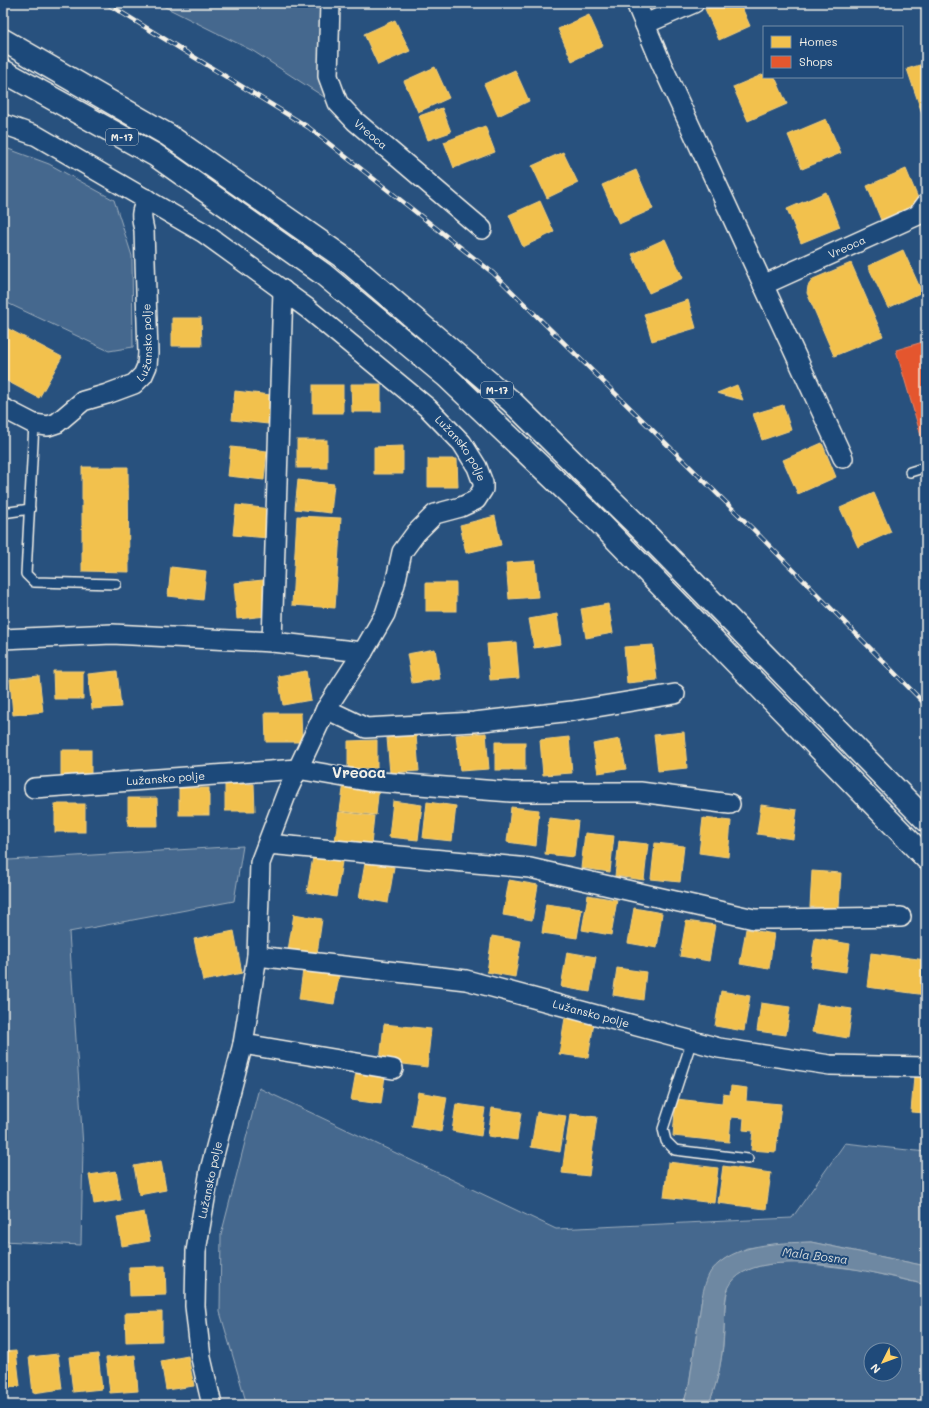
<svg xmlns="http://www.w3.org/2000/svg" width="929" height="1408" font-family="Mali,sans-serif">
	<style>
		.green { fill: #45688e; stroke: #9cacbb; fill-rule: evenodd }
		.water { fill: #6e88a2; stroke: #a4b2be }
		.homes { fill: #f2c14e; stroke: #f3cf7c }
		.shops { fill: #e4572e; stroke: #e98566 }
		.lines { fill: none; stroke-linecap: round; stroke-linejoin: round }
		.lane-casing { stroke: #f4f1e8; stroke-width: 12 }
		.street-casing { stroke: #f4f1e8; stroke-width: 22 }
		.highway-casing { stroke: #f4f1e8; stroke-width: 25 }
		.lane { stroke: #1f4a7a; stroke-width: 9 }
		.street { stroke: #1f4a7a; stroke-width: 19 }
		.highway { stroke: #1f4a7a; stroke-width: 22 }
		.rail-casing { stroke: #f4f1e8; stroke-width: 4.5 }
		.rail { stroke: #1f4a7a; stroke-width: 3; stroke-dasharray: 9; stroke-linecap: butt }
		.labels { text-anchor: middle; stroke-width: 4; stroke-linejoin: round; paint-order: stroke }
		.shield { fill: #1f4a7a; stroke: #b4bfc7; stroke-width: 1 }
		.shield-label { font-size: 10px; font-weight: bold; fill: #f4f1e8 }
		.street-label { font-size: 11px; fill: #f4f1e8; stroke: #1f4a7a }
		.water-label { font-size: 12px; font-style: italic; fill: #d9dcda; stroke: #1f4a7a }
		.district-label { font-size: 15px; font-weight: bold; fill: #f4f1e8; stroke: #1f4a7a }
	</style>
	<rect width="100%" height="100%" fill="#28517e"/>
	<filter id="ink" filterUnits="userSpaceOnUse"><feTurbulence type="fractalNoise" baseFrequency=".025" numOctaves="2"/><feDisplacementMap in="SourceGraphic" scale="8" xChannelSelector="R" yChannelSelector="G"/><feConvolveMatrix kernelMatrix="1 2 1 2 8 2 1 2 1" color-interpolation-filters="sRGB"/></filter>
	<g filter="url(#ink)">
		<g class="green">
			<polygon points="157,3 340,3 335,104 253,51"/>
			<polygon points="3,147 49,164 114,200 132,256 133,347 109,351 3,301"/>
			<polygon points="243,846 234,901 69,932 83,1147 81,1245 3,1241 3,854 9,860"/>
			<polygon points="259,1088 556,1229 792,1218 845,1143 926,1152 926,1266 811,1242 790,1243 747,1248 723,1260 702,1297 689,1385 683,1405 247,1405 220,1312 221,1235"/>
			<path d="M794,1262L863,1270L926,1285V1405H708C716,1388 721,1364 723,1346C725,1330 723,1294 731,1282C745,1264 773,1264 794,1262ZM871,1350H895V1374H871Z"/>
		</g>
		<path class="water" d="M811,1242L926,1266V1285C887,1275 743,1237 727,1292C724,1303 725,1317 724,1328C723,1353 719,1382 708,1405H683L689,1385L702,1297C704,1288 706,1279 711,1271C734,1243 778,1243 811,1242Z"/>
		<g class="homes">
			<polygon points="718,3 740,3 750,26 719,40 705,9"/>
			<polygon points="589,15 603,46 572,61 558,29"/>
			<polygon points="395,20 410,51 378,65 364,34"/>
			<polygon points="926,63 926,115 923,116 907,69"/>
			<polygon points="435,67 449,98 418,112 404,81"/>
			<polygon points="515,70 529,101 498,116 484,84"/>
			<polygon points="764,74 764,77 775,77 787,104 748,121 733,87"/>
			<polygon points="442,108 451,132 428,140 419,116"/>
			<polygon points="826,119 841,153 802,169 788,135"/>
			<polygon points="485,126 495,152 454,168 444,142"/>
			<polygon points="563,152 578,183 547,198 532,166"/>
			<polygon points="906,169 920,203 881,220 867,186"/>
			<polygon points="636,170 653,209 619,224 602,185"/>
			<polygon points="826,192 840,227 801,243 787,209"/>
			<polygon points="540,201 554,232 523,247 509,215"/>
			<polygon points="665,239 683,278 649,293 632,254"/>
			<polygon points="903,250 922,292 888,308 868,266"/>
			<polygon points="851,263 883,336 834,356 807,293 808,286 813,279"/>
			<polygon points="688,300 696,328 652,341 644,314"/>
			<polygon points="172,318 201,318 202,346 172,346"/>
			<polygon points="3,326 62,357 39,398 3,379"/>
			<polygon points="351,384 381,384 381,412 352,412"/>
			<rect x="313" y="385" width="30" height="28"/>
			<polygon points="737,385 743,400 717,393"/>
			<polygon points="235,391 271,395 268,424 232,420"/>
			<polygon points="783,405 791,430 762,440 753,414"/>
			<rect x="297" y="440" width="30" height="28"/>
			<polygon points="822,443 836,477 798,494 783,460"/>
			<polygon points="403,446 403,474 374,474 374,447"/>
			<polygon points="231,447 267,451 264,480 228,476"/>
			<polygon points="428,459 457,459 458,487 428,487"/>
			<polygon points="82,467 128,467 129,572 82,571"/>
			<polygon points="298,480 334,484 331,513 295,509"/>
			<polygon points="874,493 891,532 858,547 840,508"/>
			<polygon points="236,505 272,509 268,538 233,535"/>
			<polygon points="297,516 341,518 335,608 292,605"/>
			<polygon points="495,516 501,545 466,553 460,525"/>
			<polygon points="535,561 538,597 509,599 506,563"/>
			<polygon points="171,567 206,571 203,600 168,596"/>
			<polygon points="263,580 267,616 237,619 234,583"/>
			<rect x="426" y="583" width="30" height="28"/>
			<polygon points="608,604 613,633 586,638 581,609"/>
			<polygon points="557,614 561,644 534,648 529,619"/>
			<polygon points="516,642 519,678 490,680 487,644"/>
			<polygon points="653,645 657,680 627,683 624,647"/>
			<polygon points="435,649 440,679 412,683 407,654"/>
			<polygon points="53,671 83,671 83,699 54,699"/>
			<polygon points="117,671 121,707 92,709 88,674"/>
			<polygon points="306,671 311,700 283,705 278,676"/>
			<polygon points="39,676 43,712 13,715 10,679"/>
			<rect x="3" y="683" width="2" height="28"/>
			<polygon points="265,713 301,713 302,742 266,742"/>
			<polygon points="684,732 687,768 658,771 654,735"/>
			<polygon points="486,733 489,769 460,771 456,735"/>
			<polygon points="416,735 419,771 390,773 387,738"/>
			<polygon points="569,737 572,773 543,775 540,740"/>
			<polygon points="620,739 626,769 598,773 593,744"/>
			<polygon points="377,740 377,768 348,768 348,741"/>
			<rect x="495" y="742" width="30" height="28"/>
			<rect x="61" y="750" width="30" height="28"/>
			<polygon points="344,782 379,786 376,815 340,811"/>
			<polygon points="225,784 254,784 255,811 225,811"/>
			<rect x="179" y="788" width="30" height="27"/>
			<polygon points="128,798 157,798 158,826 128,826"/>
			<polygon points="393,801 422,805 418,840 389,837"/>
			<polygon points="427,802 456,806 452,841 423,838"/>
			<rect x="55" y="804" width="30" height="28"/>
			<polygon points="761,805 797,810 793,839 757,834"/>
			<polygon points="511,807 539,810 536,846 507,842"/>
			<polygon points="339,812 374,816 371,845 335,841"/>
			<polygon points="549,818 578,821 574,857 545,854"/>
			<polygon points="703,818 731,821 728,857 699,853"/>
			<polygon points="585,833 614,836 610,872 581,868"/>
			<polygon points="619,841 648,844 644,880 615,876"/>
			<polygon points="655,843 684,846 680,882 651,879"/>
			<polygon points="313,857 342,862 336,897 307,892"/>
			<polygon points="365,863 394,867 388,903 359,898"/>
			<polygon points="812,871 841,873 839,908 810,907"/>
			<polygon points="509,880 538,885 532,920 503,915"/>
			<polygon points="588,895 617,900 611,935 582,930"/>
			<polygon points="546,904 582,909 577,938 542,933"/>
			<polygon points="634,908 662,913 657,948 628,943"/>
			<polygon points="294,914 322,919 317,954 288,950"/>
			<polygon points="686,921 715,925 709,961 680,956"/>
			<polygon points="746,929 774,934 769,969 740,964"/>
			<polygon points="234,931 242,973 203,981 194,939"/>
			<polygon points="492,936 521,941 515,977 487,972"/>
			<polygon points="815,938 850,944 846,972 811,967"/>
			<polygon points="567,952 596,957 590,992 561,987"/>
			<polygon points="871,953 926,960 926,995 867,987"/>
			<polygon points="617,968 646,972 643,1000 613,995"/>
			<polygon points="303,970 339,976 334,1004 299,999"/>
			<polygon points="721,991 750,996 744,1031 715,1026"/>
			<polygon points="761,1003 790,1007 786,1035 757,1031"/>
			<polygon points="817,1004 852,1009 848,1038 812,1032"/>
			<polygon points="565,1018 594,1023 588,1058 559,1054"/>
			<polygon points="384,1024 431,1029 427,1067 380,1061"/>
			<polygon points="356,1072 385,1076 381,1104 351,1100"/>
			<polygon points="914,1076 926,1077 926,1113 911,1112"/>
			<polygon points="731,1086 747,1088 746,1101 781,1104 776,1152 751,1150 753,1131 743,1130 744,1118 731,1117 729,1142 673,1136 676,1099 722,1104 723,1094 730,1095"/>
			<polygon points="418,1092 447,1097 441,1132 412,1127"/>
			<polygon points="456,1104 485,1108 481,1136 452,1131"/>
			<polygon points="492,1108 521,1112 517,1140 488,1136"/>
			<polygon points="537,1112 566,1116 560,1152 531,1147"/>
			<polygon points="570,1114 597,1117 589,1176 562,1173"/>
			<polygon points="161,1161 166,1190 139,1195 134,1166"/>
			<polygon points="668,1162 718,1168 714,1203 664,1197"/>
			<polygon points="723,1166 771,1173 766,1209 718,1203"/>
			<polygon points="116,1171 121,1200 94,1204 89,1175"/>
			<polygon points="144,1212 150,1241 122,1246 117,1217"/>
			<polygon points="165,1266 166,1295 130,1296 129,1267"/>
			<polygon points="162,1312 162,1341 126,1342 125,1313"/>
			<polygon points="16,1351 20,1386 3,1388 3,1352"/>
			<polygon points="58,1354 62,1389 33,1393 29,1357"/>
			<polygon points="98,1354 102,1389 73,1392 69,1357"/>
			<polygon points="135,1355 138,1391 110,1393 106,1358"/>
			<polygon points="188,1356 194,1386 166,1390 161,1361"/>
		</g>
		<polygon class="shops" points="926,341 926,453 896,350"/>
		<g class="lines">
			<defs>
				<g id="lane">
					<polyline points="34,424 26,574 34,582 116,584"/>
					<polyline points="910,472 926,467"/>
					<polyline points="3,513 30,509"/>
					<polyline points="692,1040 663,1129 666,1141 675,1150 748,1159"/>
				</g>
				<g id="street">
					<path id="s1" d="M330,3L328,76L338,103L355,121L482,229"/>
					<polyline points="636,3 662,65 843,458"/>
					<polyline points="645,24 694,3"/>
					<path id="s2" d="M3,124L37,136L204,233L307,308L428,408L462,443L477,467L483,483V489L476,500L461,507L435,514L416,533L402,552L395,584L385,614L363,652L326,709L287,792L260,863L257,956L243,1044L210,1170L196,1251L195,1306L201,1358L212,1405"/>
					<path id="s3" d="M763,285L918,215L926,204"/>
					<path id="s4" d="M3,408L34,424L48,426L57,423L83,401L107,394L134,384L143,375L147,366L148,353L144,230C141,216 140,213 147,199"/>
					<polyline points="3,639 112,634 272,642 363,652"/>
					<polyline points="272,642 283,290"/>
					<polyline points="326,709 366,728 474,722 572,711 675,694"/>
					<path id="s5" d="M34,788L297,769L367,781L511,792H640L730,804"/>
					<polyline points="268,844 530,868 754,919 772,919 901,917"/>
					<path id="s6" d="M257,956L466,980L719,1048L830,1065L926,1067"/>
					<polyline points="243,1044 393,1069"/>
				</g>
				<g id="highway">
					<polyline points="3,40 168,135 341,256 512,402 645,533 926,820"/>
					<polyline points="3,71 155,155 323,274 447,377 598,521 926,858"/>
				</g>
			</defs>
			<use href="#lane" class="lane-casing"/>
			<use href="#street" class="street-casing"/>
			<use href="#highway" class="highway-casing"/>
			<use href="#lane" class="lane"/>
			<use href="#street" class="street"/>
			<use href="#highway" class="highway"/>
			<defs>
				<polyline id="rail" points="106,3 308,127 493,273 756,532 926,705"/>
			</defs>
			<use href="#rail" class="rail-casing"/>
			<use href="#rail" class="rail"/>
		</g>
	</g>
	<g class="labels">
		<g class="shield">
			<rect x="106" y="129" width="32" height="16" rx="3"/>
			<rect x="481" y="382" width="32" height="16" rx="3"/>
		</g>
		<g class="shield-label">
			<text x="122" y="141">M-17</text>
			<text x="497" y="394">M-17</text>
		</g>
		<g class="street-label">
			<text dy="4" stroke="none"><textPath href="#s1" startOffset="147">Vreoca</textPath></text>
			<text dy="4" stroke="none"><textPath href="#s3" startOffset="92">Vreoca</textPath></text>
			<text dy="4" stroke="none"><textPath href="#s4" startOffset="192">Lužansko polje</textPath></text>
			<text dy="4" stroke="none"><textPath href="#s2" startOffset="566">Lužansko polje</textPath></text>
			<text dy="4" stroke="none"><textPath href="#s5" startOffset="132">Lužansko polje</textPath></text>
			<text dy="4" stroke="none"><textPath href="#s6" startOffset="340">Lužansko polje</textPath></text>
			<text transform="translate(210 1180) rotate(-78)" y="4">Lužansko polje</text>
		</g>
		<g class="water-label">
			<text transform="translate(815 1256) rotate(7)" y="4">Mala Bosna</text>
		</g>
		<g class="district-label">
			<text x="359" y="778">Vreoca</text>
		</g>
	</g>
	<rect width="929" height="1408" fill="none" stroke="#1f4a7a" stroke-width="16"/>
	<rect x="8" y="8" width="913" height="1392" fill="none" stroke="#f4f1e8" stroke-width="1.5" filter="url(#ink)"/>
	<rect x="763" y="26" width="140" height="52" fill="#1f4a7a" stroke="#748da6"/>
	<rect x="771" y="36" width="20" height="12" fill="#f2c14e" stroke="#748da6"/>
	<text x="799" y="46" font-size="12" fill="#f4f1e8">Homes</text>
	<rect x="771" y="56" width="20" height="12" fill="#e4572e" stroke="#748da6"/>
	<text x="799" y="66" font-size="12" fill="#f4f1e8">Shops</text>
	<g transform="translate(883 1362) rotate(228)"><circle r="19" fill="#1f4a7a" stroke="#748da6"/>
	<path d="M0-3L7 15L0 10L-7 15Z" fill="#ffd166"/>
	<text y="-6" font-size="11" font-weight="bold" text-anchor="middle" fill="#f4f1e8">N</text>
	</g>
</svg>
